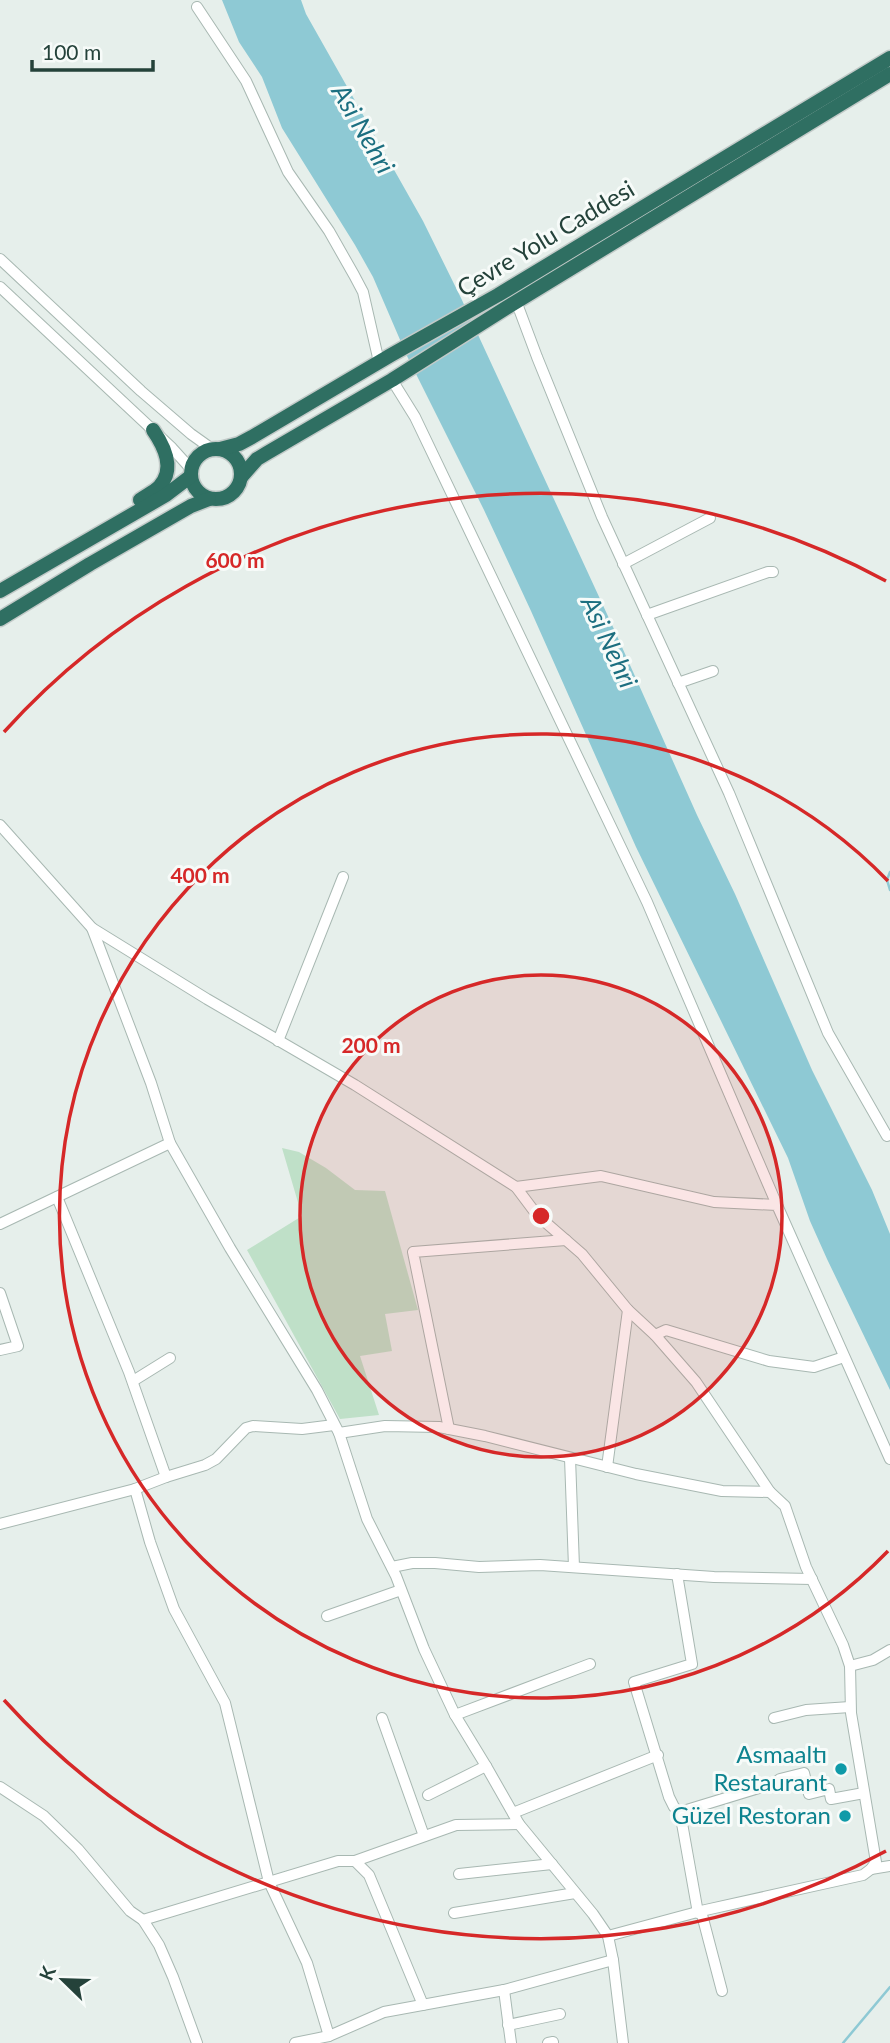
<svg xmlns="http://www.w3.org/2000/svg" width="890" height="2043" font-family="Lato,sans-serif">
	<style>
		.green { fill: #bfe0c8 }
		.water { fill: #8ec9d4 }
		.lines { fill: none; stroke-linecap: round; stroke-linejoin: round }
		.stream { stroke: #8ec9d4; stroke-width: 2.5 }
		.minor-casing { stroke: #a8b8b2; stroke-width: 12 }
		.highway-casing { stroke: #c2cac8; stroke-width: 17 }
		.minor { stroke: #fff; stroke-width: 10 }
		.highway { stroke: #2f6f62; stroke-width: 14 }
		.ring { fill: none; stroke: #d62828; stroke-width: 3.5 }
		.culture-dot { fill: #0f9aa8; stroke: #f7fbf9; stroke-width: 2.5 }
		.labels { text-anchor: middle; stroke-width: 6; stroke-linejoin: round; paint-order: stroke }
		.street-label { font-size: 24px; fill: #24423a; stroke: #f7fbf9 }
		.culture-label { font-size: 24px; fill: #0d838f; stroke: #f7fbf9; text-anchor: end }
		.water-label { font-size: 26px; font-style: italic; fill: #1c6f80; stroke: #f7fbf9 }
		.centre { fill: #d62828; stroke: #f7fbf9; stroke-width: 3.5 }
		.ring-label { font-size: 21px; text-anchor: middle; font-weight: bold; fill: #d62828; stroke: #f7fbf9; stroke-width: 6; stroke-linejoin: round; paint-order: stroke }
	</style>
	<rect width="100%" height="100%" fill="#e6efeb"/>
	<polygon class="green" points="282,1148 299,1152 326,1168 355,1190 385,1191 418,1310 385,1314 392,1351 360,1356 379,1415 340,1419 247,1250 302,1216"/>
	<polygon class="water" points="222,0 301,0 306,14 423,221 461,298 613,627 697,815 735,894 812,1070 872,1190 890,1234 890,1390 827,1259 810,1221 788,1158 636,847 531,611 484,510 407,356 373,277 355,245 282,128 262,77 239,42"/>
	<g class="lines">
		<g class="stream">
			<polyline points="890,872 887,880 890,890"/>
			<polyline points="843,2043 890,1987"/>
		</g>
		<defs>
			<g id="minor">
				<polyline points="197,7 246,81 288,172 329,231 354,275 363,292 379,362"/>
				<polyline points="0,259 141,391 191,434 212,449"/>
				<polyline points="0,287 172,448 191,469"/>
				<polyline points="516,301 537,357 602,517 729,793 828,1033 887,1136"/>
				<polyline points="392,380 415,417 647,902 777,1205"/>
				<polyline points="623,564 710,518"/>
				<polyline points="647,615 768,572 773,572"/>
				<polyline points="678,683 713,671"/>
				<polyline points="0,825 92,928 207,999 355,1085 516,1187 537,1215 582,1254 628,1310 655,1335 696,1382 770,1492"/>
				<polyline points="92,928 151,1083 170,1143 230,1248 317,1390 339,1433 367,1519 396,1576 424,1649 455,1715 486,1766 519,1824 593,1914 608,1936 613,1960 623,2043"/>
				<polyline points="278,1041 343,877"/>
				<polyline points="516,1187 601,1176 714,1202 777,1205 890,1459"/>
				<polyline points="57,1197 129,1372 166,1477"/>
				<polyline points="0,1224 170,1143"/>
				<polyline points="0,1293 18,1346 0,1350"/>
				<polyline points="655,1335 666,1330 769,1361 814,1367 844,1357"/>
				<polyline points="133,1381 170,1358"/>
				<polyline points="449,1429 413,1252 566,1240"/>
				<polyline points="339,1433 385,1426 439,1427 485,1436 636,1474 722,1491 770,1492 785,1506 806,1567 843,1645 850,1666 851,1713 876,1862 871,1869 863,1875 701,1911 608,1936"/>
				<polyline points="570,1458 574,1567"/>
				<polyline points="607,1467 628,1310"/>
				<polyline points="135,1489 150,1542 174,1609 225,1703 269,1882 307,1963 329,2036"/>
				<polyline points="0,1524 135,1489 166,1477 205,1465 216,1459 246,1428 253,1426 302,1429 334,1425"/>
				<polyline points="392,1567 412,1563 435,1563 479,1567 540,1565 714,1577 812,1579"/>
				<polyline points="677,1574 692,1664 634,1682 669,1797 674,1807 680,1812 698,1913"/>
				<polyline points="327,1616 401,1590"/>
				<polyline points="850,1666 873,1660 890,1650"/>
				<polyline points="455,1715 590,1664"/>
				<polyline points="382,1718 424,1836"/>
				<polyline points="774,1718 806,1710 850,1707"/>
				<polyline points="0,1787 44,1816 78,1849 130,1911 143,1920 159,1945 173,1977 197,2043"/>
				<polyline points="428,1795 486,1766"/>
				<polyline points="680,1812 775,1783 780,1779 804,1773 809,1794 829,1789 831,1799 864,1793"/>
				<polyline points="513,1813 658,1755"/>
				<polyline points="355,1861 456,1825 519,1824"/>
				<polyline points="871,1869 890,1866"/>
				<polyline points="459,1874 552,1864"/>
				<polyline points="701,1911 722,1991"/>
				<polyline points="454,1913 575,1893"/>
				<polyline points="143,1920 338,1861 355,1861 369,1875 423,2005"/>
				<polyline points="504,1990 511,2043"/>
				<polyline points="508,2025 560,2014"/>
				<polyline points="295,2043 329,2036 384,2012 504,1990 613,1960"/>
				<polyline points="548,2043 553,2042"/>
			</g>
			<g id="highway">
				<circle cx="216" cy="474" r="25"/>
				<polyline points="220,449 239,444 252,437 391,355 498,295 890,58"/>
				<polyline points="242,476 257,459 267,453 392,380 506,308 890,74"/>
				<path d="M140,500C145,496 154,492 159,487C176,469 164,446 153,430"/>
				<polyline points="0,591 166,495 191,476"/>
				<polyline points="0,619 90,564 191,506 209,499"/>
			</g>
		</defs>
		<use href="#minor" class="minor-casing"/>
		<use href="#highway" class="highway-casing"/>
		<use href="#minor" class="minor"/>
		<use href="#highway" class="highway"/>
	</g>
	<circle cx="541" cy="1216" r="241" fill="#d62828" fill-opacity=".12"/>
	<g class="ring">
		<circle cx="541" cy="1216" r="241"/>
		<path d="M888 1551A482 482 0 1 1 888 881"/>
		<path d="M886 1851A723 723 0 0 1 4 1700M4 732A723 723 0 0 1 886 581"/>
	</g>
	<g class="culture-dot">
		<circle cx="841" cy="1769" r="7"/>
		<circle cx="845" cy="1816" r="7"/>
	</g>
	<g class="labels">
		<g class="street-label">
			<text transform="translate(546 239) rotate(-31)" y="8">Çevre Yolu Caddesi</text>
		</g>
		<g class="culture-label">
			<text x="827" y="1763">Asmaaltı<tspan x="827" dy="28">Restaurant</tspan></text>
			<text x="831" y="1824">Güzel Restoran</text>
		</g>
		<g class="water-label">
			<text transform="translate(363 129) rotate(60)" y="9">Asi Nehri</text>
			<text transform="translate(609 642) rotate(65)" y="9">Asi Nehri</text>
		</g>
	</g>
	<circle cx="541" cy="1216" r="10" class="centre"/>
	<g class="ring-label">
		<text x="235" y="568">600 m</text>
		<text x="200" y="883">400 m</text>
		<text x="371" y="1053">200 m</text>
	</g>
	<g transform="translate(63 1980) rotate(293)" stroke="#f7fbf9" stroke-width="5" paint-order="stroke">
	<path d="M0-5L12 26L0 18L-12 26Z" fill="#24423a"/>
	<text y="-10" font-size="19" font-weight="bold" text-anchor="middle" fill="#24423a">K</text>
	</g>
	<path d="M32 60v10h121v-10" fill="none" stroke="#24423a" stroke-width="3.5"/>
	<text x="42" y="60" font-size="21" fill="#24423a" stroke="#f7fbf9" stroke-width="5" paint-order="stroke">100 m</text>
</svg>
